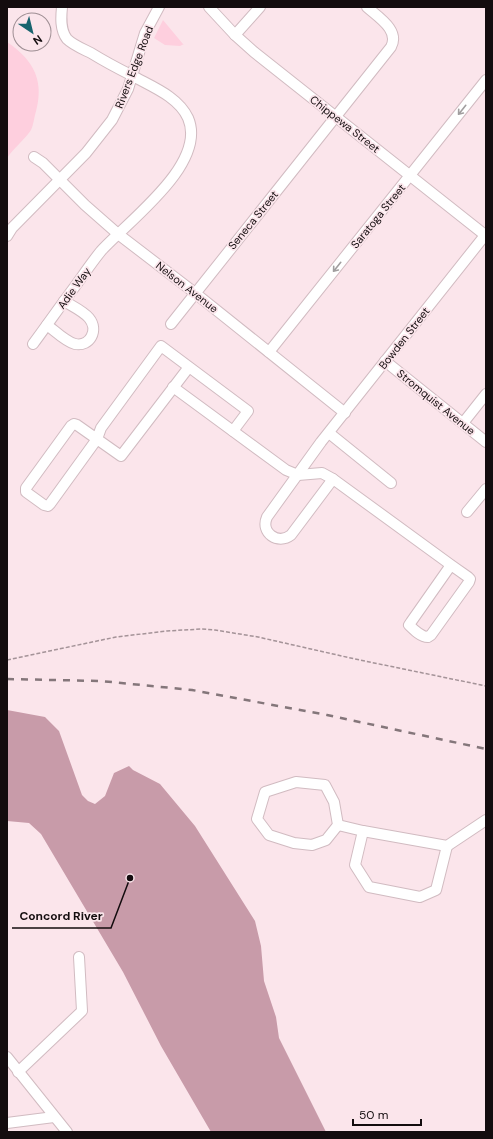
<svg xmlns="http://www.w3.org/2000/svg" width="493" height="1139" font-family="'DM Sans',sans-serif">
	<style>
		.green { fill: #fecfde }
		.water { fill: #c89ba9 }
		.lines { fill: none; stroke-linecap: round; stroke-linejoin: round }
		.minor-casing { stroke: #d1bbc1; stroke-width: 12 }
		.path { stroke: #a49398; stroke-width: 1.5; stroke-dasharray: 4 2; stroke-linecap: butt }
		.minor { stroke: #fff; stroke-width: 10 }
		.rail { stroke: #84767a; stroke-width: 2.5; stroke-dasharray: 7 7; stroke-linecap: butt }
		.oneway { stroke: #a19e9f }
		.labels { text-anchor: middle; stroke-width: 3.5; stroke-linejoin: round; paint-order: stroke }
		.street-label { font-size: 11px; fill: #130c0e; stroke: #fbe5eb }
		.leader { fill: none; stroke: #130c0e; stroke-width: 1.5 }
		.callout-dot { fill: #130c0e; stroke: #fbe5eb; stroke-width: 1.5 }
		.callout-label { font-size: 12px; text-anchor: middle; font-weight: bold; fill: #130c0e; stroke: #fbe5eb; stroke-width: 3.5; stroke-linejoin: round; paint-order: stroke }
	</style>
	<rect width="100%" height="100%" fill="#fbe5eb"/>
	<g class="green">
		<polygon points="163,20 183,44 184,44 180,46 165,45 154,38"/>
		<path d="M7,42C35,61 45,82 35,115C34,119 33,126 31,130C27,137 13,149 7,158Z"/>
	</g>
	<polygon class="water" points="7,710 45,717 59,731 82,795 88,801 95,804 105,796 114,773 129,766 133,770 160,784 195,826 255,921 261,946 264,981 276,1017 279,1038 326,1132 211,1132 161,1046 123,972 41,834 29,823 7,821"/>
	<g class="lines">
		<defs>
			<g id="minor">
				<polyline points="209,7 235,35 254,52 485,235"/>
				<polyline points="235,35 260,7"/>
				<polyline points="34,157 43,163 85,205 118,234 195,293 345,413"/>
				<polyline points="7,236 12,228 86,153 112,120 128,89 145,33 159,7"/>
				<path d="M171,324L391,47C400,30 378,17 367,7"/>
				<path d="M47,325C54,330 66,342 75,344C90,347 99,330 89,318C83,311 72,306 64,301"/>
				<path d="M33,344C47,325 61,305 76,285C84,274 92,262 101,251C127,222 208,164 188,118C178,96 150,86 131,75C117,68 104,61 91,53C83,49 73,45 67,39C60,30 61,17 62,7"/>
				<polyline points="269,352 486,80"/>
				<polyline points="385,361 486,442"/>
				<polyline points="189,367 121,456 77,425 74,424 71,426 26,488 26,492 44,505 48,506 50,504 97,439 101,428 161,346 248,411 233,431"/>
				<path d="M173,387L286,470L298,475L322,473L333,479L451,565L468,577L470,579L469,582L431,635L428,637C421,637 414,630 409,625L411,622L451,565"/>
				<polyline points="463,423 486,394"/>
				<polyline points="329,433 391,483"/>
				<path d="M333,479L291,535C278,545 260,533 267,517L321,442L486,234"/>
				<polyline points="467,512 486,489"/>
				<polygon points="296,782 325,785 334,802 338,825 326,840 312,845 294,843 269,835 257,819 265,792"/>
				<polyline points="338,825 363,831 447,846 486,820"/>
				<polyline points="363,831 355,865 369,887 420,897 436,890 447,846"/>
				<polyline points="7,1057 67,1132"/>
				<polyline points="18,1072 82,1011 79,957"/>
				<polyline points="7,1123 54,1117"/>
			</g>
		</defs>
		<use href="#minor" class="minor-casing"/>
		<polyline class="path" points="7,660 116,637 167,631 201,629 215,630 258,637 355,659 486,686"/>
		<use href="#minor" class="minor"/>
		<polyline class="rail" points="7,679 101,681 192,690 327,715 486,749"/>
	</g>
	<defs><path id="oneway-shaft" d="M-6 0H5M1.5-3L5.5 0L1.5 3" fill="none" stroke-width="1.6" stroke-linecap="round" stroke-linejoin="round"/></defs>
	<g class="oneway">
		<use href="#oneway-shaft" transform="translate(462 110) rotate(129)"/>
		<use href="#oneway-shaft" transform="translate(337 267) rotate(129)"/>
	</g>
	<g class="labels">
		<g class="street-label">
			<text transform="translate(134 67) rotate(-69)" y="4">Rivers Edge Road</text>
			<text transform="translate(345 124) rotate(38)" y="4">Chippewa Street</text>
			<text transform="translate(378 216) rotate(-51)" y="4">Saratoga Street</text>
			<text transform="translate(253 220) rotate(-51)" y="4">Seneca Street</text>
			<text transform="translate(187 287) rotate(38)" y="4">Nelson Avenue</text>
			<text transform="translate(74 288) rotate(-54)" y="4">Adie Way</text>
			<text transform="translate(404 338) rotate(-52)" y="4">Bowden Street</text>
			<text transform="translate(436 402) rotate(39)" y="4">Stromquist Avenue</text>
		</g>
	</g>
	<path class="leader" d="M130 878L111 928H12"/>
	<circle class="callout-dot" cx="130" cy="878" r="4"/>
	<g class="callout-label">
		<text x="61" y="920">Concord River</text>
	</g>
	<rect width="493" height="1139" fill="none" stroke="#130c0e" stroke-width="16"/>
	<g transform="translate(32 32) rotate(145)"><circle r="19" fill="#fbe5eb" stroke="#9e8e93"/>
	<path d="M0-3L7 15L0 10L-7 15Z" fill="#18646e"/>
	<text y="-6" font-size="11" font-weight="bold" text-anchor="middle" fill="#130c0e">N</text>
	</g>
	<path d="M353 1119v6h68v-6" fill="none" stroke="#130c0e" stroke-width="2"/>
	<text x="359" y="1119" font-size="12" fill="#130c0e" stroke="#fbe5eb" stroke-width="3" paint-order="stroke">50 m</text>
</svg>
